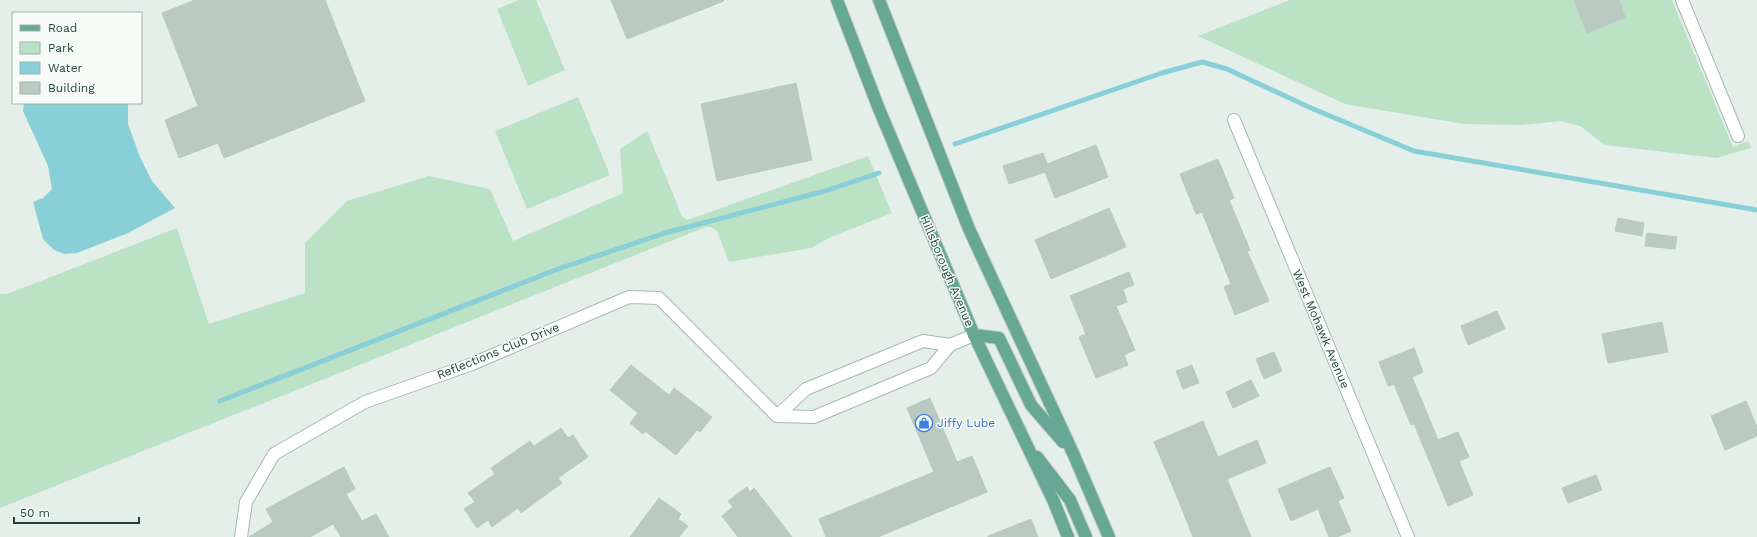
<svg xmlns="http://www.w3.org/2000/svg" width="1757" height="537" font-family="'Work Sans',sans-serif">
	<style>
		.green { fill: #bce2c5 }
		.water { fill: #89cfd8 }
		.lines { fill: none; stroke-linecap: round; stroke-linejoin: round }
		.stream { stroke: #89cfd8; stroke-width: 5 }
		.building { fill: #bacac3; stroke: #b6cac1 }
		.minor-casing { stroke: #a7b8b1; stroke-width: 14 }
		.major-casing { stroke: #c1cac8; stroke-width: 14 }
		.minor { stroke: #fff; stroke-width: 12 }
		.major { stroke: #66a894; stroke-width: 12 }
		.labels { text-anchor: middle; stroke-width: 3; stroke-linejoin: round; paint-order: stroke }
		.street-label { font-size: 12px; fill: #224339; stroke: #f6fbf8 }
		.shop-label { font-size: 12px; fill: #366cbe; stroke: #f6fbf8; text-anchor: start }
	</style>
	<rect width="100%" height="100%" fill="#e5efea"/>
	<g class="green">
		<polygon points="519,0 536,0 565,70 528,86 497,9"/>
		<polygon points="1290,0 1672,0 1733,147 1748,141 1751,148 1716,158 1605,145 1580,126 1561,121 1522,125 1464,124 1345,104 1198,36"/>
		<polygon points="578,97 610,175 527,209 495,131"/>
		<polygon points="647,131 682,216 687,220 868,156 892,213 831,237 811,248 729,262 717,231 711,227 706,227 0,508 0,294 7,294 177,228 209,324 305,293 305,243 347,201 429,176 490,189 513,241 623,193 620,149"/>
	</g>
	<polygon class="water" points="24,103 128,103 128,124 140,157 152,181 175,208 128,233 77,253 65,254 54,250 43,239 33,202 43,198 52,189 48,166 23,111"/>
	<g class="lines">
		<g class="stream">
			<polyline points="955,144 1162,73 1202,62 1227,69 1311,108 1414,151 1757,210"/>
			<polyline points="220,401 558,269 665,233 825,191 879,173"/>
		</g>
	</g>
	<g class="building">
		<polygon points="195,0 325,0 365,101 224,158 218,143 179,158 165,120 198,106 162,13"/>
		<polygon points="611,0 723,0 724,1 627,39"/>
		<polygon points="1574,0 1619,0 1625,17 1587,33"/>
		<polygon points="796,83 812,160 717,181 701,104"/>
		<polygon points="1096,145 1108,177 1055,198 1045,172 1009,184 1003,166 1043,153 1047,164"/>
		<polygon points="1218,159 1234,198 1229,200 1250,250 1247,251 1269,301 1235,315 1224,287 1231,284 1202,212 1196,214 1180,174"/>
		<polygon points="1109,208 1126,247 1051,279 1035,240"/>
		<polygon points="1618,218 1644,223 1642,236 1615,231"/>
		<polygon points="1647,233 1677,237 1675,249 1645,246"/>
		<polygon points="1129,272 1134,285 1123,289 1127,302 1116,306 1135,350 1124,355 1128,365 1096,378 1079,337 1086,334 1070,296"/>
		<polygon points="1497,311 1505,329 1468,345 1461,326"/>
		<polygon points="1662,322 1668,352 1608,363 1602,334"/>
		<polygon points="1414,348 1423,372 1412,377 1438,440 1458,432 1469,457 1459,461 1473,495 1448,506 1414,424 1411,425 1394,384 1388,386 1379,362"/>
		<polygon points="1274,352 1282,371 1264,379 1256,359"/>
		<polygon points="631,365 669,395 674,388 712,417 700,432 697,430 676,455 645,431 643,434 630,423 638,413 610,390"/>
		<polygon points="1192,365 1199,383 1183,389 1176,371"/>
		<polygon points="1251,380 1259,396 1233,408 1226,392"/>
		<polygon points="930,398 957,462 972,456 987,492 878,537 826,537 819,519 934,472 907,408"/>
		<polygon points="1746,401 1757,427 1757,436 1725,450 1711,416"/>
		<polygon points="1203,421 1218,457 1257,440 1266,463 1227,479 1251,537 1193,537 1178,499 1154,442"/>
		<polygon points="561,428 568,438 573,435 588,457 558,478 562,483 521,513 518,508 492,527 488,520 477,528 464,509 475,502 468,493 495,474 491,468 530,441 534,446"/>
		<polygon points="344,467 355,489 346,494 362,521 376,514 389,537 341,537 333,524 310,537 249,537 273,522 266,509"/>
		<polygon points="1330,467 1344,498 1338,501 1351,531 1337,537 1329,537 1318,509 1291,521 1278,489"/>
		<polygon points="1596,475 1602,490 1568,503 1562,488"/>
		<polygon points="747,487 750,492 754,488 792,537 738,537 722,516 733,507 728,501"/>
		<polygon points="659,498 681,514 678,519 688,526 679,537 630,537"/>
		<polygon points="1031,519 1038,537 988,537 988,536"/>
	</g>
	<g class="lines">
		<defs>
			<g id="minor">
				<polyline points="1682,0 1738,136"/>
				<polyline points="1234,120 1408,537"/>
				<polyline points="777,416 806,389 923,341 950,345"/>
				<polyline points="241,537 246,502 274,454 365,402 472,364 629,297 659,298 777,416 814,417 931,368 950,345 974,335"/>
			</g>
			<g id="major">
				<polyline points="837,0 879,109 974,335 1054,502 1068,537"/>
				<polyline points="879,0 969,229 1073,453 1109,537"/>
				<polyline points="974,335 999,338 1031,405 1063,442"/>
				<polyline points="1037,457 1070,500 1086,537"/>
			</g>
		</defs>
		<use href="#minor" class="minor-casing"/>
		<use href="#major" class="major-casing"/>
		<use href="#minor" class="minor"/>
		<use href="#major" class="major"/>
	</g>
	<defs>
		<symbol id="shop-ring" viewBox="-11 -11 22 22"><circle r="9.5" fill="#f6fbf8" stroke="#3f7fe0" stroke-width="1.5"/><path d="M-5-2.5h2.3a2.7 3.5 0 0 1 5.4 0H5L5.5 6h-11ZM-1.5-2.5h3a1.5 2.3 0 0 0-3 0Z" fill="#3f7fe0"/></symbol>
	</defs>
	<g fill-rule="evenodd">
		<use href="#shop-ring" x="914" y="413" width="20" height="20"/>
	</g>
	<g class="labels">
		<g class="street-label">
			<text transform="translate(947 271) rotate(67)" y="4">Hillsborough Avenue</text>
			<text transform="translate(1321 329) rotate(67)" y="4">West Mohawk Avenue</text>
			<text transform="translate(498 351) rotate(-22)" y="4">Reflections Club Drive</text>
		</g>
		<g class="shop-label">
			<text x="937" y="427">Jiffy Lube</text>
		</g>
	</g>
	<rect x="12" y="12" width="130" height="92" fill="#f6fbf8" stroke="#a1b1ac"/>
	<rect x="20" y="25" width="20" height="6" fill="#66a894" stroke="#a1b1ac"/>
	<text x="48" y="32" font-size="12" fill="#224339">Road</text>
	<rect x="20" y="42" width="20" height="12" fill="#bce2c5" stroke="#a1b1ac"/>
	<text x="48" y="52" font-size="12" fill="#224339">Park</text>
	<rect x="20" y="62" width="20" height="12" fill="#89cfd8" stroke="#a1b1ac"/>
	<text x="48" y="72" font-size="12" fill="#224339">Water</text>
	<rect x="20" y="82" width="20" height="12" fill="#bacac3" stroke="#a1b1ac"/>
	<text x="48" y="92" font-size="12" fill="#224339">Building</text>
	<path d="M14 517v6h125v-6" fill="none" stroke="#224339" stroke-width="2"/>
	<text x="20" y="517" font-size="12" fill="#224339" stroke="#f6fbf8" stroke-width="3" paint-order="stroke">50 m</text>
</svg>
